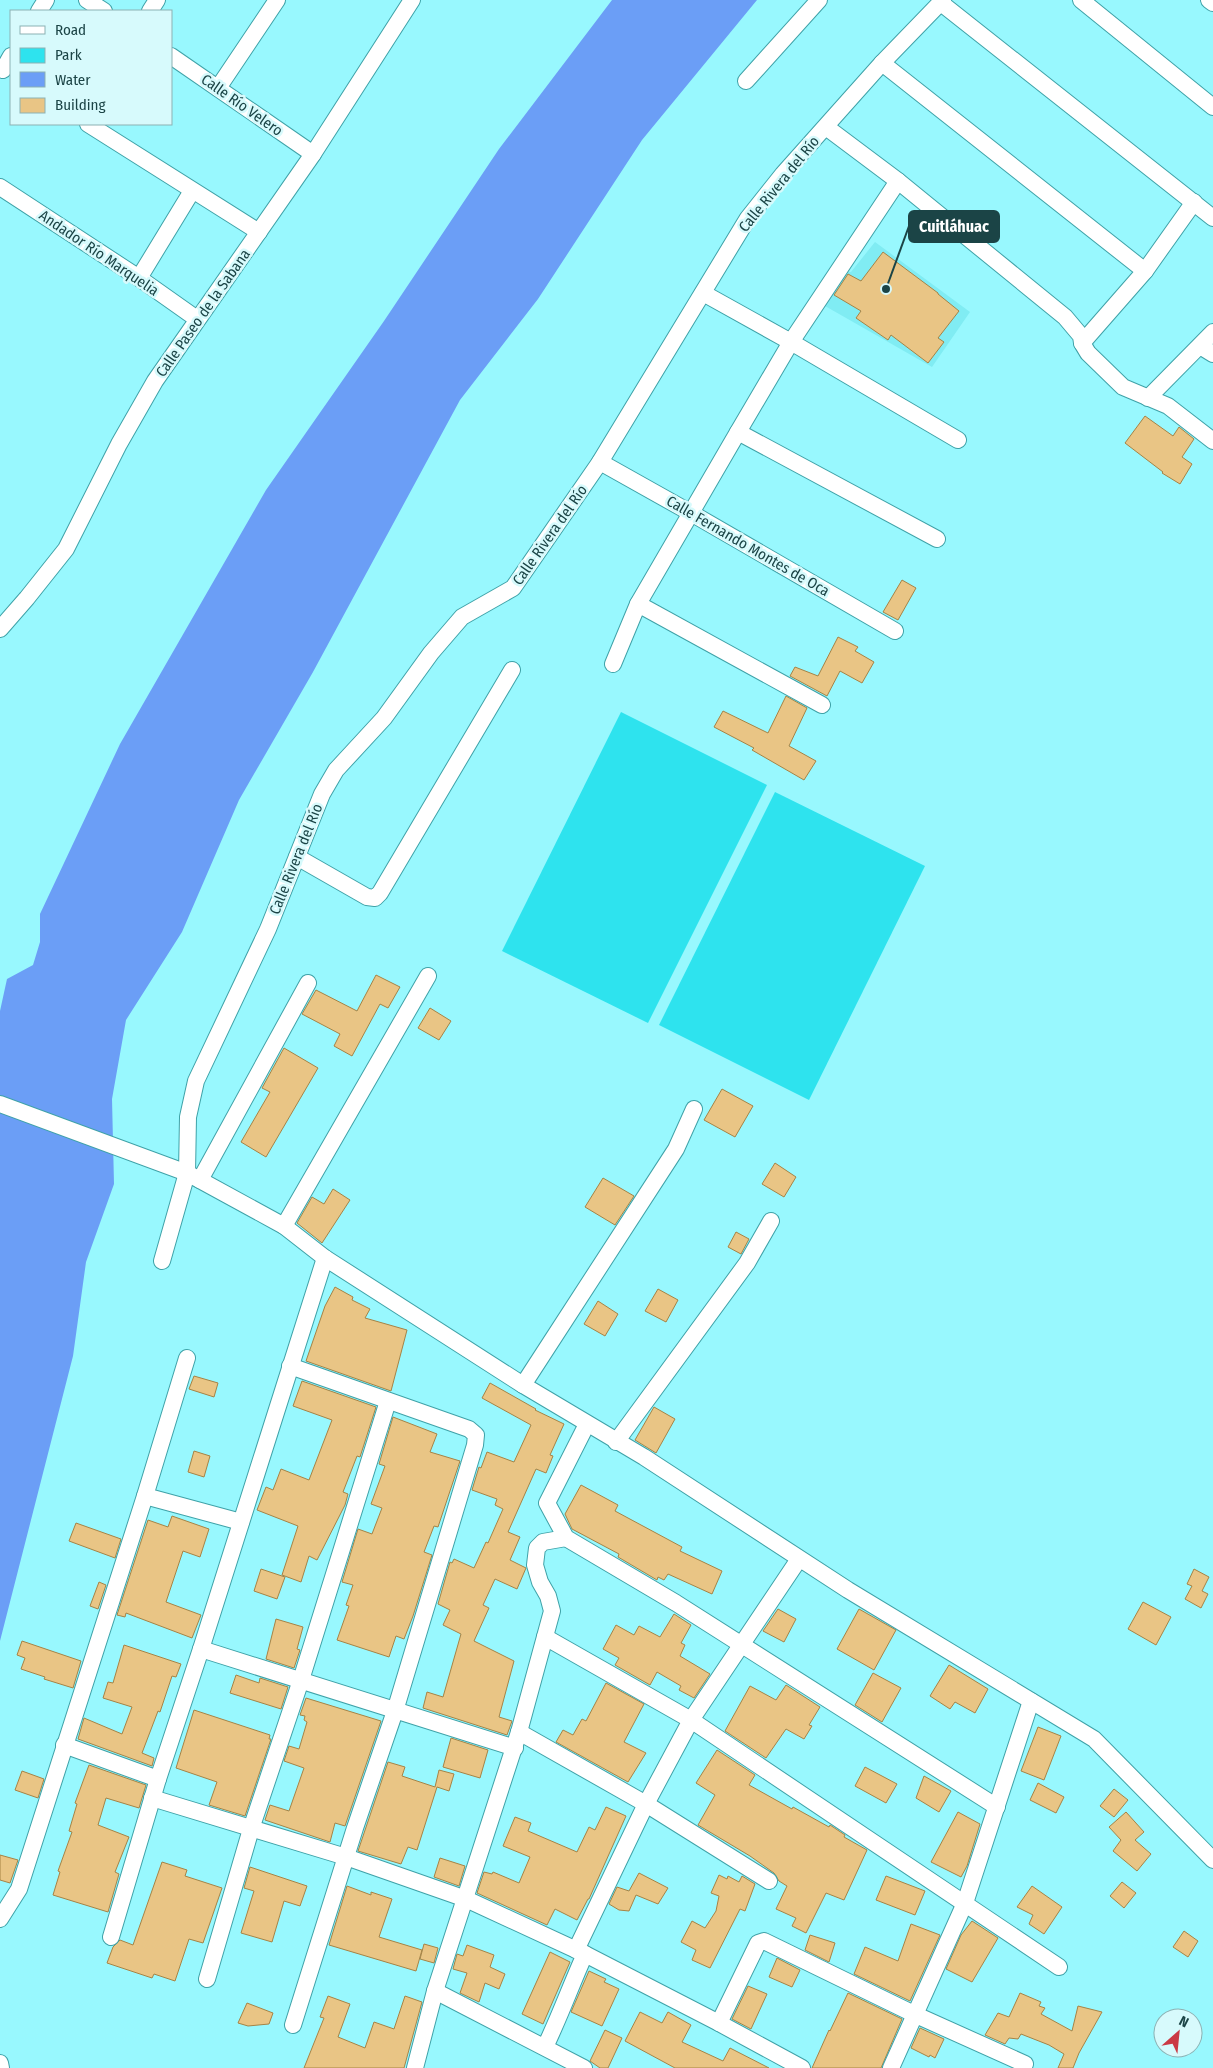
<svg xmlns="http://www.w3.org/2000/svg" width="1213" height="2068" font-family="'Fira Sans Condensed',sans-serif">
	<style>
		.built { fill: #80ecf3 }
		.green { fill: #2ee3ee }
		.water { fill: #6b9ef6 }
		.building { fill: #e9c585; stroke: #a68345 }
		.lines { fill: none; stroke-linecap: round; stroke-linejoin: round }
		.minor-casing { stroke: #3fa2a8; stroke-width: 18 }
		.minor { stroke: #fff; stroke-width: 16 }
		.labels { text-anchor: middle; stroke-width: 5; stroke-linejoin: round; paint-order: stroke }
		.street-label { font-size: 15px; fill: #1b4446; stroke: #d7fafc }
		.leader { fill: none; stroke: #1b4446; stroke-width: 2 }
		.callout-dot { fill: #1b4446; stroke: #d7fafc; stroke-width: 2 }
		.callout { fill: #1b4446; stroke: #1b4446; stroke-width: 2 }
		.callout-label { font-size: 16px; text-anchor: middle; font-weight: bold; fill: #fff }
	</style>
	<rect width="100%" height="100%" fill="#98f8fe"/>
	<polygon class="built" points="875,242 970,312 932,367 825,306 844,271 851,272"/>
	<g class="green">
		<polygon points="621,712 767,785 648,1023 502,951"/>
		<polygon points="775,792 925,866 809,1100 659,1025"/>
	</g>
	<polygon class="water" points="612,0 757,0 642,140 538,299 460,400 313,672 239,800 182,932 126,1020 112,1099 114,1184 86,1262 73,1356 0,1641 0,1011 7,979 33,965 40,942 40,914 120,744 266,490 384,321 499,149"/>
	<g class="building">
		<polygon points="883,252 938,293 938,294 959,311 938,338 944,342 928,363 891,335 888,340 856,318 861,311 834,295 848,274 861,281"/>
		<polygon points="1145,416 1173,436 1179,427 1194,439 1182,457 1192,464 1180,484 1162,473 1163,472 1125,443"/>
		<polygon points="902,580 916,588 898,620 883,612"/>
		<polygon points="838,637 858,647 855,651 874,662 862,683 840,671 827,696 790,676 795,667 818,676"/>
		<polygon points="786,696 807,708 789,746 816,761 804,780 752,750 754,748 714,727 723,711 768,733"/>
		<polygon points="376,975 400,987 388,1008 380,1004 352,1056 334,1046 340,1034 302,1014 316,990 357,1011"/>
		<polygon points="430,1008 451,1021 439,1040 418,1028"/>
		<polygon points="284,1048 318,1068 266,1157 241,1142 270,1092 262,1088"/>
		<polygon points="722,1089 753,1106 735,1137 704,1120"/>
		<polygon points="775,1163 796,1177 784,1197 762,1184"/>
		<polygon points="603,1178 634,1196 615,1225 585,1207"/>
		<polygon points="333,1189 350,1200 322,1243 297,1223 312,1197 324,1204"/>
		<polygon points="736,1232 749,1239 741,1254 728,1247"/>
		<polygon points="335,1287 353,1297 352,1300 370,1309 365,1318 407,1330 391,1391 306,1361 325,1306"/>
		<polygon points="658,1289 678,1300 666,1322 645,1311"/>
		<polygon points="598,1301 618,1314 605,1336 584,1324"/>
		<polygon points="194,1376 218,1383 214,1397 189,1389"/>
		<polygon points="302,1381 376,1407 360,1457 357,1456 343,1492 348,1494 345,1505 317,1560 309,1556 301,1582 282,1575 298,1526 257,1510 266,1487 273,1490 281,1469 309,1480 332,1420 293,1406"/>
		<polygon points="490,1383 536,1409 535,1410 564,1424 550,1455 553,1456 546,1473 536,1469 508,1532 520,1537 510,1560 526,1568 517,1589 495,1579 483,1605 489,1608 474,1641 514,1661 499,1717 512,1721 507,1735 423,1708 427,1692 443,1697 461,1634 443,1625 450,1610 438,1604 450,1562 452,1563 454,1559 474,1568 486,1542 488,1543 503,1509 495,1505 497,1499 472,1490 479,1467 481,1468 487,1452 514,1462 531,1425 482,1398"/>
		<polygon points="654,1407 675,1419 656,1453 635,1440"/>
		<polygon points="393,1417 437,1434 430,1452 460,1461 438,1527 434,1526 424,1552 432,1555 413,1616 404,1639 396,1636 389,1657 337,1640 349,1606 346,1605 353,1585 342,1582 358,1529 372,1534 382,1508 371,1504 385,1466 379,1464"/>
		<polygon points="194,1451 210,1456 204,1477 188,1472"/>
		<polygon points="581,1485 618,1505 615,1511 682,1547 680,1551 722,1571 712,1594 668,1574 664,1580 658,1577 657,1580 618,1557 619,1554 572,1529 565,1514"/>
		<polygon points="172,1516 209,1529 200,1557 183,1551 166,1602 201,1615 192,1638 126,1613 125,1617 117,1615 148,1520 168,1527"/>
		<polygon points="76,1523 121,1539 115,1558 69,1541"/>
		<polygon points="261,1569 285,1577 277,1599 254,1591"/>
		<polygon points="1194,1569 1209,1577 1202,1591 1208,1594 1201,1608 1185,1599 1192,1586 1187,1584"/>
		<polygon points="99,1582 106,1585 98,1609 90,1606"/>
		<polygon points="1143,1602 1171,1617 1156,1645 1128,1629"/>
		<polygon points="778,1609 796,1619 784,1642 763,1631"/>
		<polygon points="859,1609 896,1630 874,1670 837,1649"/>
		<polygon points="674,1614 691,1625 681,1643 685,1645 680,1656 710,1674 694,1698 679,1690 681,1686 657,1672 650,1685 615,1665 619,1658 603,1649 616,1625 634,1635 639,1626 660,1637"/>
		<polygon points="276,1619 303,1627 297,1649 300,1650 294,1668 266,1659"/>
		<polygon points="22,1641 81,1661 73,1688 44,1679 45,1677 21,1669 25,1658 17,1655"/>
		<polygon points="124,1645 181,1664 176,1677 172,1676 160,1712 158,1711 142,1753 154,1758 152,1766 78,1739 84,1718 122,1734 132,1707 103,1698 108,1682 113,1683"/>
		<polygon points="949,1665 988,1689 975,1713 955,1702 950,1709 930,1696"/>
		<polygon points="873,1673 901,1688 882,1722 855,1705"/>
		<polygon points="236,1675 259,1683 260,1678 288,1687 281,1709 230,1693"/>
		<polygon points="606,1683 644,1704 624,1742 646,1753 628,1782 556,1742 563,1730 573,1735 582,1719 586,1721"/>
		<polygon points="786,1685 820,1707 809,1725 812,1726 804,1739 786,1729 766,1758 725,1731 750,1686 776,1700"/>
		<polygon points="306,1698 381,1721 345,1826 335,1823 330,1842 265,1820 270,1805 289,1811 304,1768 284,1761 289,1746 299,1749 307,1722 304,1720 305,1716 300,1715"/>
		<polygon points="194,1710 270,1735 269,1739 271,1739 245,1816 209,1805 217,1782 176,1768"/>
		<polygon points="1038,1727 1061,1736 1044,1780 1021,1771"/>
		<polygon points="451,1738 488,1750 480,1778 443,1767"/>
		<polygon points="717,1750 755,1775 749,1785 792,1809 793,1807 829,1827 830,1825 845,1835 844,1837 867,1850 844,1900 826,1893 806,1933 792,1926 796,1918 776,1909 787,1886 779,1881 774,1873 750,1856 698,1825 715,1795 696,1783"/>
		<polygon points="388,1762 405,1767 402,1776 435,1787 439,1770 454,1774 449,1791 437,1787 417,1850 408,1847 401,1864 358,1851"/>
		<polygon points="89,1765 146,1785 139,1808 106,1798 98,1825 129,1837 115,1872 119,1874 108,1912 53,1895 60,1872 58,1871 72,1832 69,1831 77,1804 75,1803"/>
		<polygon points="865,1767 897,1784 886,1803 855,1786"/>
		<polygon points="22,1771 44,1779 38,1798 15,1790"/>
		<polygon points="924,1776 951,1791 939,1812 916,1798"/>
		<polygon points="1038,1783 1064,1797 1056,1813 1030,1800"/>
		<polygon points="1114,1789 1128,1800 1114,1817 1100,1806"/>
		<polygon points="606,1807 626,1816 589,1899 588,1899 577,1920 555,1909 547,1925 477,1893 484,1872 492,1874 493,1872 519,1883 530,1857 503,1846 515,1817 531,1823 528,1831 577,1852 589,1827 595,1830"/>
		<polygon points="958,1812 980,1824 967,1866 961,1877 931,1862"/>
		<polygon points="1126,1812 1144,1832 1135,1840 1151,1854 1137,1871 1113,1851 1121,1840 1109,1827"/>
		<polygon points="0,1855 18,1860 10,1883 0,1880"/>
		<polygon points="440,1858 465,1866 459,1886 434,1877"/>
		<polygon points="162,1862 187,1870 185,1876 222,1888 203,1943 189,1939 175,1981 154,1974 152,1978 107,1963 113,1947 120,1940 133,1945"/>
		<polygon points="250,1867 307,1886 300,1906 284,1901 272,1942 241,1933 254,1891 244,1888"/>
		<polygon points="639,1873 668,1888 658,1904 636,1895 629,1911 619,1910 609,1904 617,1887 629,1891"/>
		<polygon points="719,1875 727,1879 728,1876 739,1882 742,1876 755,1884 745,1911 740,1909 710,1968 692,1960 696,1950 681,1942 692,1921 705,1928 716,1911 719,1896 711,1893"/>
		<polygon points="886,1876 925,1891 915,1915 876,1900"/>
		<polygon points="1122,1882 1136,1893 1124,1908 1110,1896"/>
		<polygon points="347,1886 371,1895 371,1892 392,1899 379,1937 422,1950 416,1971 329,1945"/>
		<polygon points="1032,1886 1062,1907 1044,1934 1029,1924 1033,1915 1017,1907"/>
		<polygon points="972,1921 998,1938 972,1982 946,1969 961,1935"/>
		<polygon points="911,1924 940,1935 910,2001 854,1974 865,1947 898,1961"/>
		<polygon points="1184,1931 1198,1941 1188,1957 1173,1947"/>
		<polygon points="810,1935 835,1943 829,1962 805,1950"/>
		<polygon points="424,1944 438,1948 434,1963 420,1959"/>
		<polygon points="467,1945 494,1955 490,1967 505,1974 499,1989 485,1983 479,2002 460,1993 467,1973 453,1969 457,1954 463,1956"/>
		<polygon points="550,1952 570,1962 543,2024 522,2014"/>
		<polygon points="777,1958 800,1970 792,1987 769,1977"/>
		<polygon points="589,1971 606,1979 604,1982 619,1989 602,2026 571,2012"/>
		<polygon points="748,1986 767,1994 751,2029 732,2019"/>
		<polygon points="848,1993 902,2019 881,2068 812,2068 829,2030 830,2031"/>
		<polygon points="1020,1993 1041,2002 1039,2006 1045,2008 1041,2014 1072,2031 1078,2006 1102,2012 1079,2053 1073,2068 1058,2068 1064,2054 1049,2045 1021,2034 1018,2039 1009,2038 1005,2044 985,2035 998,2013 1009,2017"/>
		<polygon points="328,1996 350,2004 338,2037 365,2048 374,2022 394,2029 405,1996 422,2002 404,2068 304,2068 324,2018 320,2017"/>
		<polygon points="247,2003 273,2013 269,2024 248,2026 238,2023"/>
		<polygon points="640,2012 662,2023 668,2012 691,2025 682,2042 723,2061 730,2048 769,2068 675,2068 625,2041"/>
		<polygon points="920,2028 944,2039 935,2058 930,2055 929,2057 911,2048"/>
		<polygon points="605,2030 622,2038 608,2068 600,2068 590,2061"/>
	</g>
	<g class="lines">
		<defs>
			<g id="minor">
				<polyline points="87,0 104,11"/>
				<polyline points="1081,0 1213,107"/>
				<polyline points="1209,0 1213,3"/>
				<polyline points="941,3 1213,218"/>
				<polyline points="39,11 46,0"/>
				<polyline points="150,11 157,0"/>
				<polyline points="171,56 313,154"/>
				<polyline points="882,63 1145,271"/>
				<polyline points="3,70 11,56"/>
				<polyline points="746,81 819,0"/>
				<polyline points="218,88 277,0"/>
				<polyline points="88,124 259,232"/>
				<polyline points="826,127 898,181 1065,317 1081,336 1082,343 1088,353 1123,387 1168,406 1213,441"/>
				<polyline points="0,187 139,278 197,319"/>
				<polyline points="139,278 192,191"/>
				<polyline points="703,293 791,342 958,440"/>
				<polyline points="1082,343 1145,271 1194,202"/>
				<polyline points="1200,346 1213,354"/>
				<polyline points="1148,398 1213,332"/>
				<polyline points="738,432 937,539"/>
				<polyline points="600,462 691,513 895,631"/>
				<polyline points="638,604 822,705"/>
				<polyline points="0,629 27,598 66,549 119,444 155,381 313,154 412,0"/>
				<polyline points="613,664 638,604 738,432 791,342 898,181"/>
				<polyline points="297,857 367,897 375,898 380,893 512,670"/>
				<polyline points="0,1104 187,1173 284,1226 325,1258 523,1385 644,1457 848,1590 1094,1739 1213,1860"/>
				<polyline points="200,1180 308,983"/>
				<polyline points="284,1226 428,976"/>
				<polyline points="162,1261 187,1173 188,1117 196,1081 268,929 322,794 336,770 384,718 431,653 462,617 513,588 600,462 748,218 783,174 882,63 943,0"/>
				<polyline points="290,1366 469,1429 476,1435 475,1445 395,1711 355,1828 293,2025"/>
				<polyline points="523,1385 676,1149 694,1109"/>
				<polyline points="587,1424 547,1503 566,1538 676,1603 997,1807"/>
				<polyline points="616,1442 747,1263 771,1221"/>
				<polyline points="145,1496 241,1522"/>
				<polyline points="545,1637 691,1720 1059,1967"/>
				<polyline points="201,1649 515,1748"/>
				<polyline points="519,1732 646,1804 769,1881"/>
				<polyline points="64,1745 158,1779"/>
				<polyline points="152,1798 346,1857 466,1899 585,1954 719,2023 802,2068"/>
				<polyline points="0,1919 19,1889 145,1496 187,1358"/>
				<polyline points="111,1937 158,1779 201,1649 325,1258"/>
				<polyline points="576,1950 646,1804 691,1720 799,1559"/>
				<polyline points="207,1979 251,1829 301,1680 388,1401"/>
				<polyline points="435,1991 584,2068"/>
				<polyline points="719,2023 758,1943 764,1941 916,2015 1025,2064"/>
				<path d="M545,2047C560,2016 571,1985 585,1954"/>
				<polyline points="0,2063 1,2068"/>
				<polyline points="415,2068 435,1991 519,1732 552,1611 548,1596 540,1582 535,1565 537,1548 543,1542 566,1538"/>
				<polyline points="891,2068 965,1903 1031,1701"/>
			</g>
		</defs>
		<use href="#minor" class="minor-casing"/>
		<use href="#minor" class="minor"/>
	</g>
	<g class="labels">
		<g class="street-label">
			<text transform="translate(242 105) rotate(35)" y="5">Calle Río Velero</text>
			<text transform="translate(779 184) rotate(-51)" y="5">Calle Rivera del Río</text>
			<text transform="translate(99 253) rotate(34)" y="5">Andador Río Marquelia</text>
			<text transform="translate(203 313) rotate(-55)" y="5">Calle Paseo de la Sabana</text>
			<text transform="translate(550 535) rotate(-55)" y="5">Calle Rivera del Río</text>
			<text transform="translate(748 546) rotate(30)" y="5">Calle Fernando Montes de Oca</text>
			<text transform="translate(296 859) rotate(-68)" y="5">Calle Rivera del Río</text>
		</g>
	</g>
	<path class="leader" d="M886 289L909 226"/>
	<circle class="callout-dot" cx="886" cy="289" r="5"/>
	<rect class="callout" x="909" y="211" width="90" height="31" rx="5"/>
	<g class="callout-label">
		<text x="954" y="232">Cuitláhuac</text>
	</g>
	<rect x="10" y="10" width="162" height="115" fill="#d7fafc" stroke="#8cb1b3"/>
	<rect x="20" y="26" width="25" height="8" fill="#ffffff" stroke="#8cb1b3"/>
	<text x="55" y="35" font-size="15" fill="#1b4446">Road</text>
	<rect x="20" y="48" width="25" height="15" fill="#2ee3ee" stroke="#8cb1b3"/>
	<text x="55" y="60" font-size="15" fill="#1b4446">Park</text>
	<rect x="20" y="72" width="25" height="15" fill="#6b9ef6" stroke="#8cb1b3"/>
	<text x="55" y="85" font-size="15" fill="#1b4446">Water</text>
	<rect x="20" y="98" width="25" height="15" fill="#e9c585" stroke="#8cb1b3"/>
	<text x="55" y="110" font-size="15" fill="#1b4446">Building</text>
	<g transform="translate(1178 2033) rotate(27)"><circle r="24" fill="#d7fafc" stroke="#8cb1b3"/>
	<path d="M0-4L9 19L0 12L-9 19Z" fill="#ca3a45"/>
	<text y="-8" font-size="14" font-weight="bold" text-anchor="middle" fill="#1b4446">N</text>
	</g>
</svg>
